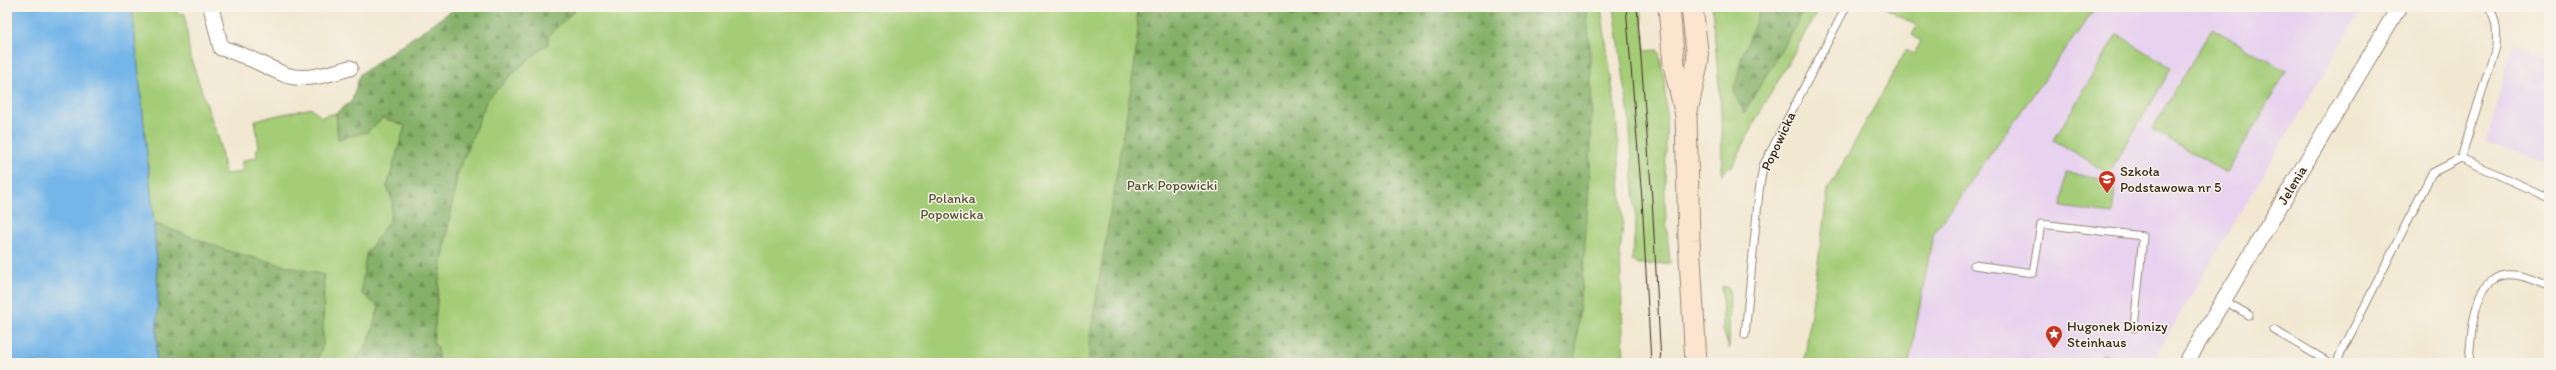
<svg xmlns="http://www.w3.org/2000/svg" width="2556" height="370" font-family="Itim,sans-serif">
	<style>
		.built { fill: #e7d2ef }
		.green { fill: #a5cd78; stroke: #707c4b }
		.forest { fill: url(#forest-firs); stroke: #606d43 }
		.water { fill: #74b6e9; stroke: #587084 }
		.lines { fill: none; stroke-linecap: round; stroke-linejoin: round }
		.lane-casing { stroke: #968978; stroke-width: 9 }
		.street-casing { stroke: #968978; stroke-width: 17 }
		.secondary-casing { stroke: #968978; stroke-width: 23 }
		.lane { stroke: #fff; stroke-width: 7 }
		.street { stroke: #fff; stroke-width: 15 }
		.secondary { stroke: #fbe5cf; stroke-width: 21 }
		.tram { stroke: #3b2a1e; stroke-width: 1 }
		.labels { text-anchor: middle; stroke-width: 3; stroke-linejoin: round; paint-order: stroke }
		.street-label { font-size: 14px; fill: #3b2a1e; stroke: #f7f3e8 }
		.poi-label { font-size: 14px; fill: #3b2a1e; stroke: #f7f3e8; text-anchor: start }
		.park-label { font-size: 14px; fill: #565334; stroke: #f7f3e8 }
	</style>
	<defs>
		<pattern id="forest-firs" width="22" height="20" patternUnits="userSpaceOnUse"><rect width="22" height="20" fill="#84b068"/><path d="M5 1l3.5 6h-7zM16 11l3.5 6h-7z" fill="#6d8f55"/></pattern>
	</defs>
	<rect width="100%" height="100%" fill="#f7f3e8"/>
	<filter id="ink" filterUnits="userSpaceOnUse"><feTurbulence type="fractalNoise" baseFrequency=".025" numOctaves="2"/><feDisplacementMap in="SourceGraphic" scale="8" xChannelSelector="R" yChannelSelector="G"/><feConvolveMatrix kernelMatrix="1 2 1 2 8 2 1 2 1" color-interpolation-filters="sRGB"/></filter>
	<filter id="wash" filterUnits="userSpaceOnUse"><feTurbulence type="fractalNoise" baseFrequency=".012" numOctaves="4" result="noise"/><feDisplacementMap in="SourceGraphic" scale="16" xChannelSelector="R" yChannelSelector="G"/><feGaussianBlur stdDeviation="0.9" result="paint"/><feColorMatrix in="noise" values="0 0 0 0 0 0 0 0 0 0 0 0 0 0 0 0 0 1.4 0 .05"/><feComposite in="paint" operator="in"/></filter>
	<g filter="url(#wash)">
		<rect width="100%" height="100%" fill="#f2e8d2"/>
		<g class="built">
			<polygon points="2096,7 2363,7 2151,363 1909,363 1933,234"/>
			<polygon points="2513,43 2549,56 2549,164 2486,142"/>
		</g>
		<g class="green">
			<polygon points="132,7 177,7 177,13 185,14 190,57 219,140 225,174 242,172 242,161 257,157 256,150 259,148 255,120 312,108 321,117 336,113 338,139 367,132 383,118 405,126 387,187 393,201 390,220 366,254 379,307 368,343 353,363 316,363 323,345 231,252 154,223"/>
			<polygon points="578,7 1601,7 1616,113 1623,225 1620,253 1624,363 438,363 438,347 433,344 439,280 457,175 486,100 517,69 548,44 547,36"/>
			<path d="M1614,7H1641L1645,51L1658,50C1671,96 1665,145 1665,193C1665,216 1668,239 1670,263L1638,265L1632,260L1636,220L1629,117Z"/>
			<polygon points="1712,7 1820,7 1758,116 1732,167 1729,166 1722,175 1721,109"/>
			<polygon points="1884,7 2096,7 1933,234 1909,363 1804,363 1828,190 1906,50 1914,54 1921,41 1912,35 1917,26"/>
			<polygon points="2212,28 2286,71 2227,173 2152,129"/>
			<polygon points="2117,34 2172,68 2109,173 2054,140"/>
			<polygon points="2066,173 2116,180 2112,214 2062,207"/>
			<polygon points="1722,286 1728,288 1730,295 1729,349 1723,329"/>
			<polygon points="2102,354 2115,356 2115,363 2099,363"/>
		</g>
		<g class="forest">
			<polygon points="457,7 578,7 548,36 548,44 517,69 487,100 457,175 439,280 433,344 438,347 438,363 353,363 368,343 379,307 361,293 366,254 390,220 393,201 387,187 405,126 383,118 367,132 338,139 336,113 352,101 360,74"/>
			<path d="M1136,7H1586C1600,125 1584,245 1575,363H1089V341L1134,69L1138,29Z"/>
			<polygon points="1762,7 1806,7 1744,113 1734,92 1742,56"/>
			<polygon points="154,223 231,252 324,275 323,345 316,363 156,363 158,292"/>
		</g>
		<polygon class="water" points="7,7 132,7 154,223 158,292 156,363 7,363"/>
	</g>
	<g filter="url(#ink)">
		<g class="lines">
			<defs>
				<g id="lane">
					<polyline points="2461,158 2549,198"/>
					<polyline points="1974,265 2033,273 2041,224 2143,236 2134,328"/>
					<polyline points="2223,300 2249,315"/>
					<polyline points="2274,330 2330,363"/>
					<polyline points="1745,335 1759,192 1763,166 1846,7"/>
					<path d="M2336,363L2432,173L2461,158L2496,47C2497,32 2497,20 2489,7"/>
					<path d="M2469,363C2471,338 2472,280 2505,275C2519,273 2536,281 2549,286"/>
				</g>
				<g id="street">
					<path d="M211,7L221,48C245,54 264,66 286,75C305,82 332,73 350,68"/>
					<polyline points="2186,363 2399,7"/>
				</g>
				<g id="secondary">
					<polyline points="1669,7 1674,65 1686,115 1689,240 1696,363"/>
					<polyline points="1687,111 1698,60 1692,7"/>
				</g>
			</defs>
			<use href="#lane" class="lane-casing"/>
			<use href="#street" class="street-casing"/>
			<use href="#secondary" class="secondary-casing"/>
			<use href="#lane" class="lane"/>
			<use href="#street" class="street"/>
			<use href="#secondary" class="secondary"/>
			<g class="tram">
				<polyline points="1626,7 1642,199 1651,363"/>
				<polyline points="1637,7 1652,199 1661,363"/>
			</g>
		</g>
	</g>
	<defs>
		<symbol id="school-pin" viewBox="-11 -11 22 30"><path d="M0 17L-7.5 6A9.5 9.5 0 1 1 7.5 6Z" fill="#c8321e" stroke="#f7f3e8"/><path d="M0-5L7-2L0 1L-7-2ZM-4 1L0 2.5L4 1V4Q0 6-4 4Z" fill="#fff"/></symbol>
		<symbol id="sight-pin" viewBox="-11 -11 22 30"><path d="M0 17L-7.5 6A9.5 9.5 0 1 1 7.5 6Z" fill="#c8321e" stroke="#f7f3e8"/><path d="M0-6L1.8-2.2L6-1.7L2.9 1.2L3.7 5.4L0 3.3L-3.7 5.4L-2.9 1.2L-6-1.7L-1.8-2.2Z" fill="#fff"/></symbol>
	</defs>
	<g fill-rule="evenodd">
		<use href="#school-pin" x="2097" y="169" width="20" height="27"/>
		<use href="#sight-pin" x="2044" y="324" width="20" height="27"/>
	</g>
	<g class="labels">
		<g class="street-label">
			<text transform="translate(1778 141) rotate(-65)" y="5">Popowicka</text>
			<text transform="translate(2292 185) rotate(-59)" y="5">Jelenia</text>
		</g>
		<g class="poi-label">
			<text x="2120" y="176">Szkoła<tspan x="2120" dy="16">Podstawowa nr 5</tspan></text>
			<text x="2067" y="331">Hugonek Dionizy<tspan x="2067" dy="16">Steinhaus</tspan></text>
		</g>
		<g class="park-label">
			<text x="1172" y="190">Park Popowicki</text>
			<text x="952" y="203">Polanka<tspan x="952" dy="16">Popowicka</tspan></text>
		</g>
	</g>
	<rect width="2556" height="370" fill="none" stroke="#f7f3e8" stroke-width="24"/>
</svg>
